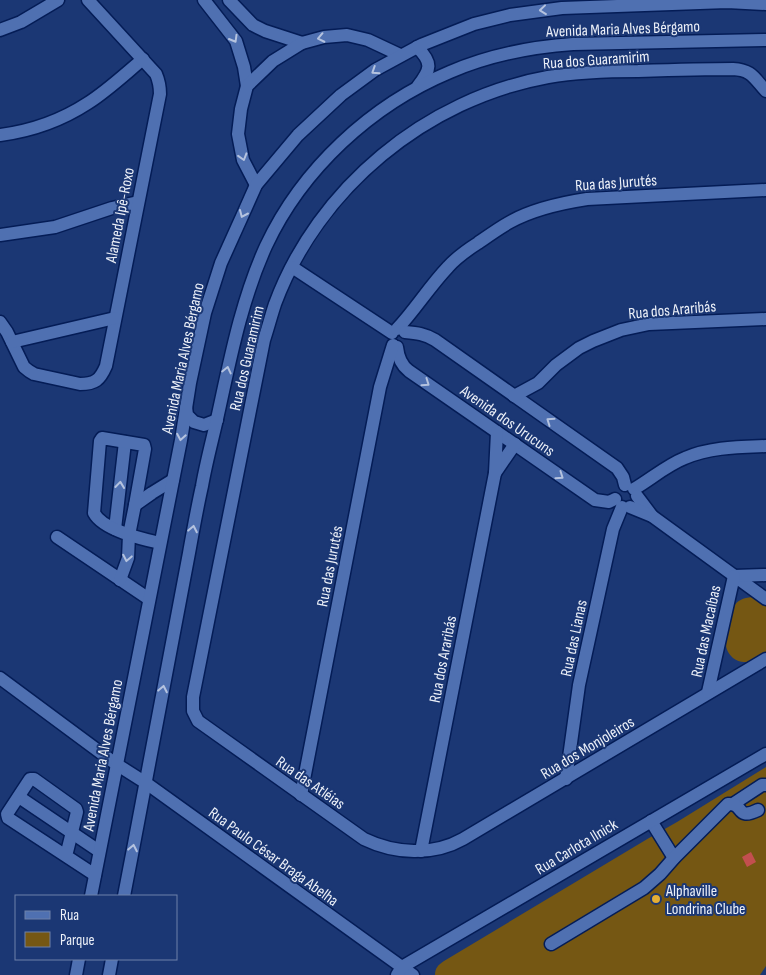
<svg xmlns="http://www.w3.org/2000/svg" width="766" height="975" font-family="'Sofia Sans Condensed',sans-serif">
	<style>
		.green { fill: #755713 }
		.water { fill: #c34f4f }
		.lines { fill: none; stroke-linecap: round; stroke-linejoin: round }
		.minor-casing { stroke: #041c56; stroke-width: 15 }
		.minor { stroke: #4f70b1; stroke-width: 12 }
		.oneway { stroke: #b5c3df }
		.poi-dot { fill: #e4ae35; stroke: #1b3774; stroke-width: 2 }
		.labels { text-anchor: middle; stroke-width: 4; stroke-linejoin: round; paint-order: stroke }
		.street-label { font-size: 16px; fill: #ecf0f8; stroke: #1b3774 }
		.poi-label { font-size: 16px; fill: #ecf0f8; stroke: #1b3774; text-anchor: start }
	</style>
	<rect width="100%" height="100%" fill="#1b3774"/>
	<g class="green">
		<path d="M752,597L766,606V653C756,659 744,667 733,658C729,654 726,650 726,644C725,632 730,619 733,608C737,600 743,598 752,597Z"/>
		<path d="M766,767V966L760,975H435C435,968 438,965 444,961L649,838L677,822Z"/>
	</g>
	<polygon class="water" points="751,852 756,862 747,867 742,857"/>
	<g class="lines">
		<defs>
			<g id="minor">
				<polyline points="204,0 236,41 244,67 247,86"/>
				<polyline points="229,0 253,25 265,31 302,43"/>
				<polyline points="0,30 21,22 58,0"/>
				<path d="M417,47C433,63 431,69 418,86"/>
				<path d="M766,91C754,78 752,70 733,69C702,69 670,70 638,71C608,71 578,72 548,77C426,99 318,188 275,304C271,316 268,328 264,340L193,697V711L198,721L364,839C395,854 433,856 463,839L766,659"/>
				<path d="M0,135C31,131 62,120 88,103C107,91 125,74 143,59"/>
				<polyline points="256,185 243,160 238,134 241,109 247,86 273,61 302,43 324,37 347,35 368,40 400,55"/>
				<polyline points="0,235 55,227 112,208 138,202"/>
				<polyline points="292,267 392,333"/>
				<path d="M0,322L7,332L24,367L29,371L34,374L80,384C95,384 100,380 106,366L160,94C160,87 159,81 156,74L88,0"/>
				<path d="M397,329C415,310 429,287 448,267C456,258 467,250 478,243C488,236 499,228 510,222C533,209 561,203 587,199L766,190"/>
				<path d="M405,332C417,333 425,334 435,340L617,468L623,477L625,485"/>
				<polyline points="12,342 115,318"/>
				<path d="M397,347C398,357 401,365 409,371L595,500L609,502L615,499"/>
				<polyline points="514,396 538,383 556,365 579,348 593,341 621,330 649,324 766,319"/>
				<polyline points="186,407 187,415 194,422 204,425 217,420"/>
				<polyline points="495,473 515,444"/>
				<path d="M634,489C651,479 667,465 685,458C710,447 739,447 766,446"/>
				<polyline points="637,496 652,516"/>
				<polyline points="135,505 152,493 173,480"/>
				<polyline points="630,507 652,516 766,599"/>
				<polyline points="115,529 125,442"/>
				<polyline points="57,537 149,599"/>
				<polyline points="734,576 766,575"/>
				<path d="M120,580L128,558L129,535L135,505L145,449L144,445L102,438L100,441L94,513C103,530 142,539 160,543"/>
				<polyline points="0,678 116,764 146,783 413,975"/>
				<polyline points="708,692 734,576"/>
				<polyline points="566,779 579,685 613,529 622,507"/>
				<polyline points="301,795 380,387 393,345"/>
				<polyline points="19,797 99,851"/>
				<polyline points="733,804 762,785 766,785"/>
				<polyline points="651,821 674,858"/>
				<polyline points="421,851 495,473 497,432"/>
				<polyline points="66,856 77,812 76,809 34,779 30,779 7,814 8,818 95,875"/>
				<polyline points="91,896 181,440 190,383 205,313 221,263 244,212 256,185 298,135 341,95 375,70 421,45 474,24 510,15 562,8 727,2 766,4"/>
				<path d="M124,896C146,782 167,668 189,553C193,531 197,508 202,486C206,463 212,441 217,419C230,360 241,301 266,246C302,169 371,105 450,72C489,55 531,47 573,44L766,40"/>
				<path d="M551,944L644,888L660,874L674,858L728,804C745,803 735,821 758,810"/>
				<polyline points="76,975 79,959"/>
				<polyline points="109,975 112,959"/>
				<polyline points="397,975 402,967 766,754"/>
			</g>
		</defs>
		<use href="#minor" class="minor-casing"/>
		<use href="#minor" class="minor"/>
	</g>
	<defs><path id="oneway-chevron" d="M-2-3.5L2.5 0L-2 3.5" fill="none" stroke-width="1.6" stroke-linecap="round" stroke-linejoin="round" transform="scale(1.25)"/></defs>
	<g class="oneway">
		<use href="#oneway-chevron" transform="translate(543 10) rotate(174)"/>
		<use href="#oneway-chevron" transform="translate(321 38) rotate(168)"/>
		<use href="#oneway-chevron" transform="translate(234 39) rotate(60)"/>
		<use href="#oneway-chevron" transform="translate(375 71) rotate(147)"/>
		<use href="#oneway-chevron" transform="translate(243 157) rotate(73)"/>
		<use href="#oneway-chevron" transform="translate(243 214) rotate(114)"/>
		<use href="#oneway-chevron" transform="translate(227 370) rotate(-77)"/>
		<use href="#oneway-chevron" transform="translate(426 383) rotate(35)"/>
		<use href="#oneway-chevron" transform="translate(550 421) rotate(-145)"/>
		<use href="#oneway-chevron" transform="translate(181 437) rotate(100)"/>
		<use href="#oneway-chevron" transform="translate(560 476) rotate(35)"/>
		<use href="#oneway-chevron" transform="translate(120 485) rotate(-84)"/>
		<use href="#oneway-chevron" transform="translate(193 529) rotate(-79)"/>
		<use href="#oneway-chevron" transform="translate(127 558) rotate(101)"/>
		<use href="#oneway-chevron" transform="translate(163 689) rotate(-79)"/>
		<use href="#oneway-chevron" transform="translate(133 848) rotate(-79)"/>
	</g>
	<circle class="poi-dot" cx="656" cy="899" r="5"/>
	<g class="labels">
		<g class="street-label">
			<text transform="translate(623 28) rotate(-2)" y="6">Avenida Maria Alves Bérgamo</text>
			<text transform="translate(596 59) rotate(-4)" y="6">Rua dos Guaramirim</text>
			<text transform="translate(616 182) rotate(-4)" y="6">Rua das Jurutés</text>
			<text transform="translate(119 215) rotate(-79)" y="6">Alameda Ipê-Roxo</text>
			<text transform="translate(672 309) rotate(-5)" y="6">Rua dos Araribás</text>
			<text transform="translate(182 358) rotate(-78)" y="6">Avenida Maria Alves Bérgamo</text>
			<text transform="translate(246 358) rotate(-77)" y="6">Rua dos Guaramirim</text>
			<text transform="translate(508 420) rotate(35)" y="6">Avenida dos Urucuns</text>
			<text transform="translate(329 566) rotate(-79)" y="6">Rua das Jurutés</text>
			<text transform="translate(705 631) rotate(-78)" y="6">Rua das Macaíbas</text>
			<text transform="translate(573 638) rotate(-78)" y="6">Rua das Lianas</text>
			<text transform="translate(442 659) rotate(-79)" y="6">Rua dos Araribás</text>
			<text transform="translate(587 747) rotate(-31)" y="6">Rua dos Monjoleiros</text>
			<text transform="translate(102 755) rotate(-79)" y="6">Avenida Maria Alves Bérgamo</text>
			<text transform="translate(311 782) rotate(35)" y="6">Rua das Atléias</text>
			<text transform="translate(576 846) rotate(-31)" y="6">Rua Carlota Ilnick</text>
			<text transform="translate(274 856) rotate(36)" y="6">Rua Paulo César Braga Abelha</text>
		</g>
		<g class="poi-label">
			<text x="666" y="896">Alphaville<tspan x="666" dy="18">Londrina Clube</tspan></text>
		</g>
	</g>
	<rect x="15" y="895" width="162" height="65" fill="#1b3774" stroke="#6f81a9"/>
	<rect x="25" y="911" width="25" height="8" fill="#4f70b1" stroke="#6f81a9"/>
	<text x="60" y="920" font-size="15" fill="#ecf0f8">Rua</text>
	<rect x="25" y="932" width="25" height="15" fill="#755713" stroke="#6f81a9"/>
	<text x="60" y="945" font-size="15" fill="#ecf0f8">Parque</text>
</svg>
